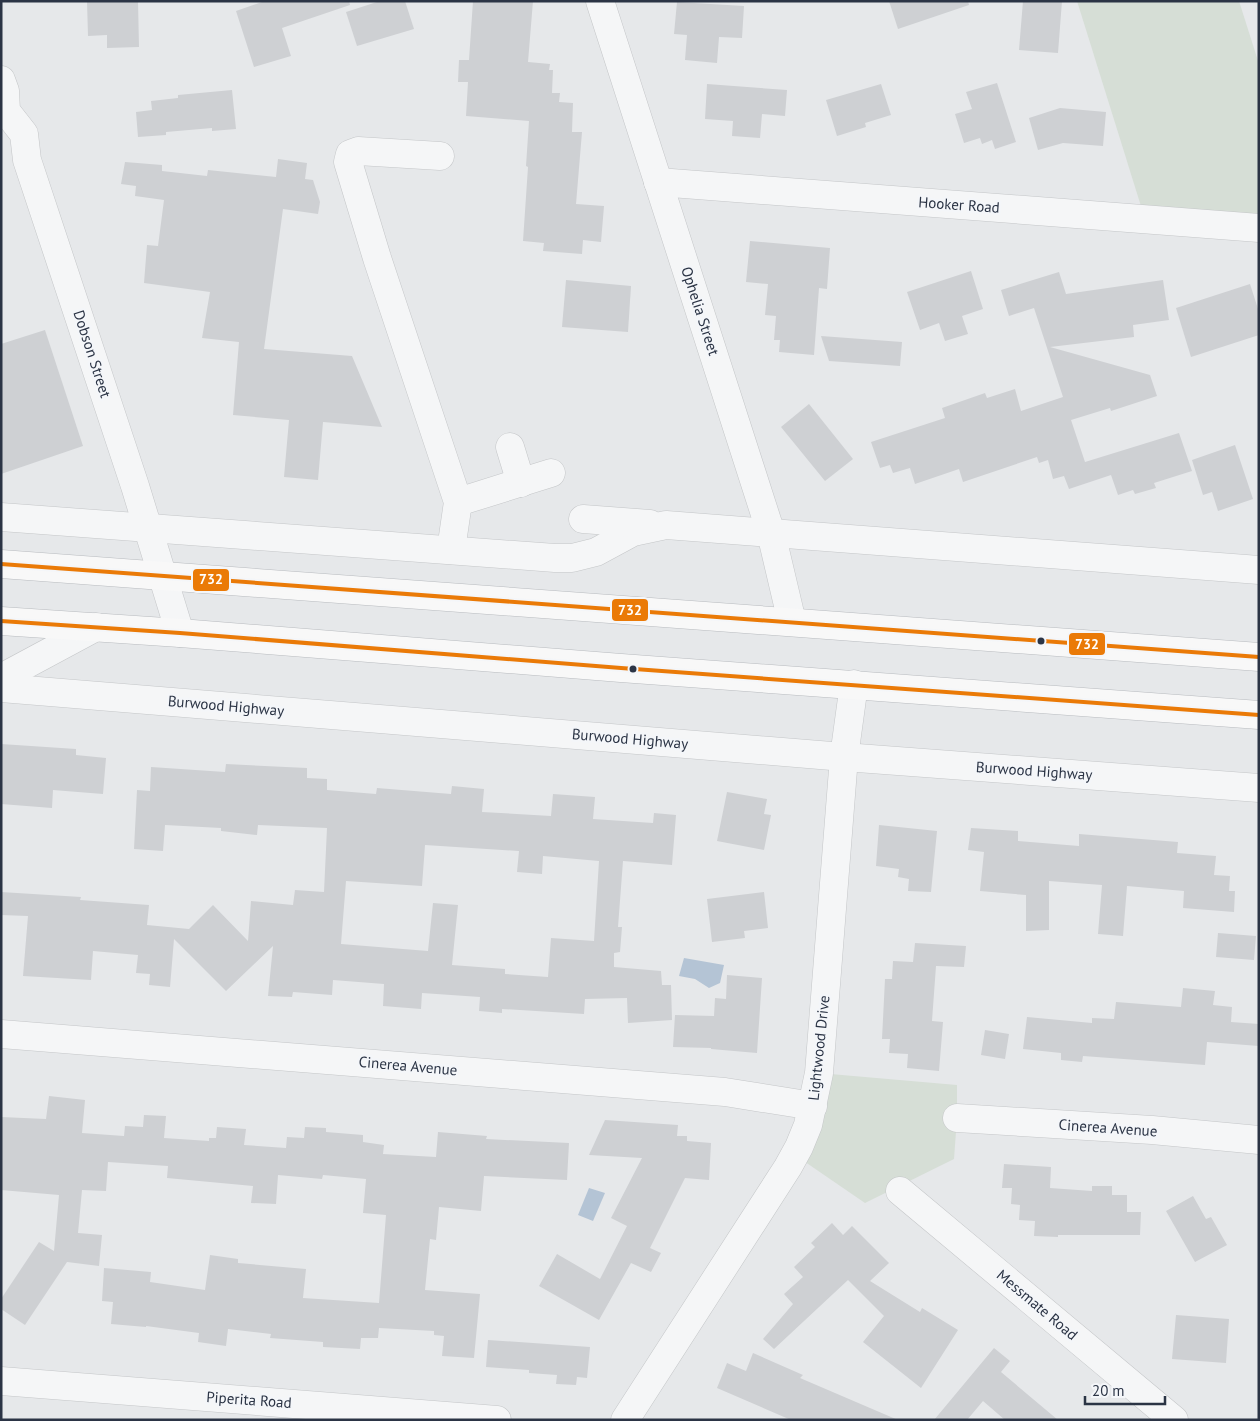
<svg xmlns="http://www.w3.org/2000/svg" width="1260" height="1421" font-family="'PT Sans',sans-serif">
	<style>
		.green { fill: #d6ded6 }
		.water { fill: #b4c4d5 }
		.building { fill: #ced0d3; fill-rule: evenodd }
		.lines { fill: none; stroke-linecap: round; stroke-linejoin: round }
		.minor-casing { stroke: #c4c6c8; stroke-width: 29 }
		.highway-casing { stroke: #b8bbbf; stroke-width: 29 }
		.minor { stroke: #f5f6f7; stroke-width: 28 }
		.highway { stroke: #f8f8f8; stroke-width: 28 }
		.bus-1-casing { stroke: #f4f6f9; stroke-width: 8 }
		.bus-1 { stroke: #ea7a07; stroke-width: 4 }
		.bus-dot { fill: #2b3445; stroke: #f4f6f9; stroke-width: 2 }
		.labels { text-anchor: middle; stroke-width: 5; stroke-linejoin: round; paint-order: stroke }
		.street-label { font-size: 15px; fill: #2b3445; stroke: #f4f6f9 }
		.line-badge { stroke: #f4f6f9; stroke-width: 2 }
		.badge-label { font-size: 14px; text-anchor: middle; font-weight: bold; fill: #fff }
	</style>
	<rect width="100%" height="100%" fill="#e6e8ea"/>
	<g class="green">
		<polygon points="1077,1 1239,1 1259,64 1259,228 1145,219"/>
		<polygon points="819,1073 957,1085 957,1118 954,1159 865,1203 795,1155"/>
	</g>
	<g class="water">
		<polygon points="684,958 724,965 720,983 709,988 695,979 679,976"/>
		<polygon points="589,1188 605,1193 593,1221 578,1215"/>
	</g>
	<g class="building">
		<polygon points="87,1 138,1 139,47 107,48 107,35 88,36"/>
		<polygon points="265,1 349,1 350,5 282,28 291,56 254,67 236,11"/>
		<polygon points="380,1 405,1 414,29 357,46 346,12"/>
		<polygon points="473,1 533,1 528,62 550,64 549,70 553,70 552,93 560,93 559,102 573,103 572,132 582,132 576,204 604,206 601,242 583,240 582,254 543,251 544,243 523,241 528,167 526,166 529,121 466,116 468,82 458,82 459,60 469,60"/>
		<polygon points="889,1 968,1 969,5 898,29"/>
		<polygon points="1023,1 1062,1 1058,53 1019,50"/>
		<polygon points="677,2 744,6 742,38 719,37 717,63 685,60 687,35 674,34"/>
		<polygon points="997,83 1016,142 995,149 992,140 982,144 980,138 964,143 955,114 972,109 966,92"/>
		<polygon points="707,84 787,90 785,116 762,114 760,138 732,136 733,121 705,119"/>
		<polygon points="881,84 891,115 865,123 866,127 837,136 826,100"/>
		<polygon points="232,90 236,129 212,131 212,128 166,132 166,135 138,137 136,112 152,110 151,101 178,98 178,95"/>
		<polygon points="1060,108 1106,112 1103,146 1063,143 1038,150 1029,118"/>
		<polygon points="278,159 307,163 305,179 313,180 320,202 318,214 283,209 264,349 352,356 382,427 323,422 318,480 284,477 289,420 233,415 239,342 202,338 210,292 144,283 147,245 158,246 164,200 135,196 136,186 121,184 125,162 162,165 162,171 207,176 208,170 276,177"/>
		<polygon points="750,241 830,248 827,289 819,288 814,355 779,352 780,340 774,340 776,316 765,315 768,284 746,282"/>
		<polygon points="971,271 983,309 962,316 968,334 945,341 939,323 920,330 907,292"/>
		<polygon points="1059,272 1066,294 1163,280 1169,320 1133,325 1134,337 1050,347 1150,375 1157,396 1111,411 1110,408 1071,420 1085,462 1179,433 1192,471 1154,483 1156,488 1135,494 1133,490 1118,495 1111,475 1069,489 1064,476 1053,479 1048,460 1039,463 1037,457 963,482 959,469 915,484 910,468 893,473 890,465 880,468 871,442 945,418 942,408 985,393 987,398 1015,389 1021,411 1063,397 1034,308 1009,316 1001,290"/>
		<polygon points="566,280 631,286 628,332 562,327"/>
		<polygon points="1250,284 1259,312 1259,335 1191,357 1176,308"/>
		<polygon points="45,330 83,446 1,474 1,344"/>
		<polygon points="821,336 902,342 900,366 829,361"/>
		<polygon points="809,404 853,459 825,481 781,427"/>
		<polygon points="1235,445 1253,499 1218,511 1212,492 1203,495 1192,460"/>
		<polygon points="1,744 76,749 76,755 106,758 103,794 53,790 52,808 1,804"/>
		<path d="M226,764L307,768V778L327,779V790L376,794L377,788L451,794L452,786L484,789L482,812L551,816L553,794L595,797L593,819L653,823L654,813L676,815L672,865L623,861L618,927H622L620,952L614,953V967L661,971L662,985H671L672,1020L628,1023L627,998L585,999L584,1014L502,1009V1013L479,1011L480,997L422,993L421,1009L383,1006L384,984L333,980L332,995L293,992L292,997L268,996L273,946L226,991L174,939L170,987L149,985L150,974L136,973L138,955L93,951L91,980L23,976L28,916L1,915V892L81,897L80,900L149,905L147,925L189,929L213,905L248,941L251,901L293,905L295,890L324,892L327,828L258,825L257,835L221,831V828L165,825L163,851L134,849L137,790L150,791L151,767L225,772ZM425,845L519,851L517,872L542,874L543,856L599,861L594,941L551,938L548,977L505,974V969L452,965L458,905L433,903L428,951L341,944L346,881L422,886Z"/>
		<polygon points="727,792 767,799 764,814 771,815 764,850 717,841"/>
		<polygon points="879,825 937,831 931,892 908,891 909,879 898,877 899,869 876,866"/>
		<polygon points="971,828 1018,831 1018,841 1079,846 1079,834 1178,842 1177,853 1216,856 1214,875 1230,876 1229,891 1235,891 1234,912 1183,908 1184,891 1127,886 1123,936 1098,934 1102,885 1049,881 1049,930 1026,931 1026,895 980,891 984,852 968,850"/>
		<polygon points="764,892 768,928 744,931 745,938 712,942 707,899"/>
		<polygon points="1218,933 1256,936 1254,960 1216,957"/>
		<polygon points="915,943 966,946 964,967 936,966 932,1021 943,1022 939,1071 907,1068 908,1054 889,1053 890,1039 882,1039 885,979 892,979 893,961 913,962"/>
		<polygon points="727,975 762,978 757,1053 711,1049 711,1048 673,1047 675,1015 714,1016 715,998 726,999"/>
		<polygon points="1183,988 1215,991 1213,1005 1232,1007 1231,1022 1259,1024 1259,1046 1207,1042 1205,1065 1083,1056 1082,1062 1061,1060 1061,1053 1023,1049 1027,1017 1092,1023 1092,1018 1114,1019 1116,1002 1181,1007"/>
		<polygon points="985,1030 1009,1034 1005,1059 981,1055"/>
		<polygon points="49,1096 85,1100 82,1133 124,1136 125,1126 143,1127 144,1115 166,1116 164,1138 209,1141 209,1138 216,1138 217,1127 246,1129 244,1145 286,1148 287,1137 304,1138 305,1127 326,1128 326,1132 363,1135 363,1142 384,1145 383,1154 436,1157 438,1132 487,1136 486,1139 569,1143 567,1180 484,1176 481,1211 439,1207 436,1240 430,1239 425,1290 480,1294 474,1358 442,1356 444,1336 434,1335 434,1331 379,1328 378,1338 361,1338 360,1349 323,1347 323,1342 270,1338 271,1334 228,1329 226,1346 198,1342 199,1333 146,1326 146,1327 111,1324 113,1302 102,1301 104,1268 151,1272 150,1282 205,1290 210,1255 238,1259 238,1263 306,1269 303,1298 379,1303 386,1215 363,1213 366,1179 323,1175 322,1179 278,1175 276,1204 251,1203 253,1186 167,1178 168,1166 108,1162 106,1191 82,1190 78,1233 102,1235 99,1266 67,1262 25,1325 1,1309 1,1299 39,1242 54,1251 59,1195 1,1190 1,1117 46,1119"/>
		<polygon points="605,1120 678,1125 677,1136 687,1136 687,1141 711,1143 709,1180 685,1178 650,1248 661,1253 651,1272 631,1263 599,1320 539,1286 557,1254 600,1279 627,1226 611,1218 642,1158 589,1155"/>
		<polygon points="1004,1164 1051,1167 1050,1188 1092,1191 1092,1186 1112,1186 1112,1195 1127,1195 1127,1212 1141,1212 1140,1235 1058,1235 1058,1237 1034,1236 1035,1221 1019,1220 1020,1205 1011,1204 1012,1188 1002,1188"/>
		<polygon points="1193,1196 1206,1219 1211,1217 1227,1245 1195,1262 1166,1211"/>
		<polygon points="832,1223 843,1235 852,1226 889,1263 870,1281 920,1312 922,1308 958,1330 921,1388 863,1342 884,1316 848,1280 774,1349 763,1339 793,1304 784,1294 803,1277 794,1267 815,1247 811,1243"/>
		<polygon points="1176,1315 1229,1319 1226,1363 1172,1359"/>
		<polygon points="488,1340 590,1347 587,1378 577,1377 576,1385 556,1384 557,1375 529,1373 529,1370 486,1367"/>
		<polygon points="994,1348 1010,1361 1001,1372 1058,1420 1005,1420 983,1401 967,1420 934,1420"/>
		<polygon points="753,1353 803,1375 800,1378 898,1420 791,1420 717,1388 727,1363 746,1371"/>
	</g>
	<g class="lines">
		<defs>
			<g id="minor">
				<polyline points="600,1 771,533 792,622"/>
				<polyline points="1,80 5,91 6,111 24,134 27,160 135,486 180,633"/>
				<polyline points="440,156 358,151 350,154 348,162 377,258 458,502 451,550"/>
				<polyline points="658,182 1259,228"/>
				<polyline points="510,447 521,483"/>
				<polyline points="458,502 551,473"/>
				<polyline points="1,517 555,558 572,558 596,552 633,532 666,525 1259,570"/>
				<polyline points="583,519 650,524"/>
				<polyline points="1,678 96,627"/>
				<polyline points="1,688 844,757 1259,788"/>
				<polyline points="1,1034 725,1092 813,1106"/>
				<polyline points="957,1118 1152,1130 1259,1140"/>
				<polyline points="900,1191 1174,1420"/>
				<polyline points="1,1381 497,1420"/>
				<polyline points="625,1420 788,1167 799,1147 808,1125 819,1073 844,757 854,684"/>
			</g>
			<g id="highway">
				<polyline points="1,564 1259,657"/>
				<polyline points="1,621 180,633 621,668 1259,715"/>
			</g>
		</defs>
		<use href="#minor" class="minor-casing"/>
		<use href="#highway" class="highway-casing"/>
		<use href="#minor" class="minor"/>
		<use href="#highway" class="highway"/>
		<defs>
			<g id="bus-1">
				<polyline points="1,564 1259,657"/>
				<polyline points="1,621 180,633 621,668 1259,715"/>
			</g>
		</defs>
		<use href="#bus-1" class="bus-1-casing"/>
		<use href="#bus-1" class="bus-1"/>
	</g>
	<g class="bus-dot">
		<circle cx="1041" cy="641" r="4.5"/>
		<circle cx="633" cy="669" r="4.5"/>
	</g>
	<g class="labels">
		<g class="street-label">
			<text transform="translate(959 205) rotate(4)" y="5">Hooker Road</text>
			<text transform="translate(700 311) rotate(72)" y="5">Ophelia Street</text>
			<text transform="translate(92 354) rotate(72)" y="5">Dobson Street</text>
			<text transform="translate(226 706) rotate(5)" y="5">Burwood Highway</text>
			<text transform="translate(630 739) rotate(5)" y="5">Burwood Highway</text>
			<text transform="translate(1034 771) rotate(4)" y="5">Burwood Highway</text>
			<text transform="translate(819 1048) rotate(-84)" y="5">Lightwood Drive</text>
			<text transform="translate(408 1066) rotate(5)" y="5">Cinerea Avenue</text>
			<text transform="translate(1108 1128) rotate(4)" y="5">Cinerea Avenue</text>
			<text transform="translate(1037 1305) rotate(40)" y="5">Messmate Road</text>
			<text transform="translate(249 1400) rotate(4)" y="5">Piperita Road</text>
		</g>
	</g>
	<g class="line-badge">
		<rect x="192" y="568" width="38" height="24" rx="5" fill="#ea7a07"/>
		<rect x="611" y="598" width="38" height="24" rx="5" fill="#ea7a07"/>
		<rect x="1068" y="632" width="38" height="24" rx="5" fill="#ea7a07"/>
	</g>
	<g class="badge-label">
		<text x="211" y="584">732</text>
		<text x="630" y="615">732</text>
		<text x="1087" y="649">732</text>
	</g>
	<rect width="1260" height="1421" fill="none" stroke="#2b3445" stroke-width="5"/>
	<path d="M1085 1396v8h80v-8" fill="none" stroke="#2b3445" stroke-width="2.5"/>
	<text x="1092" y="1396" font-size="15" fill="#2b3445" stroke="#f4f6f9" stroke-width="4" paint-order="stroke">20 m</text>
</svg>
